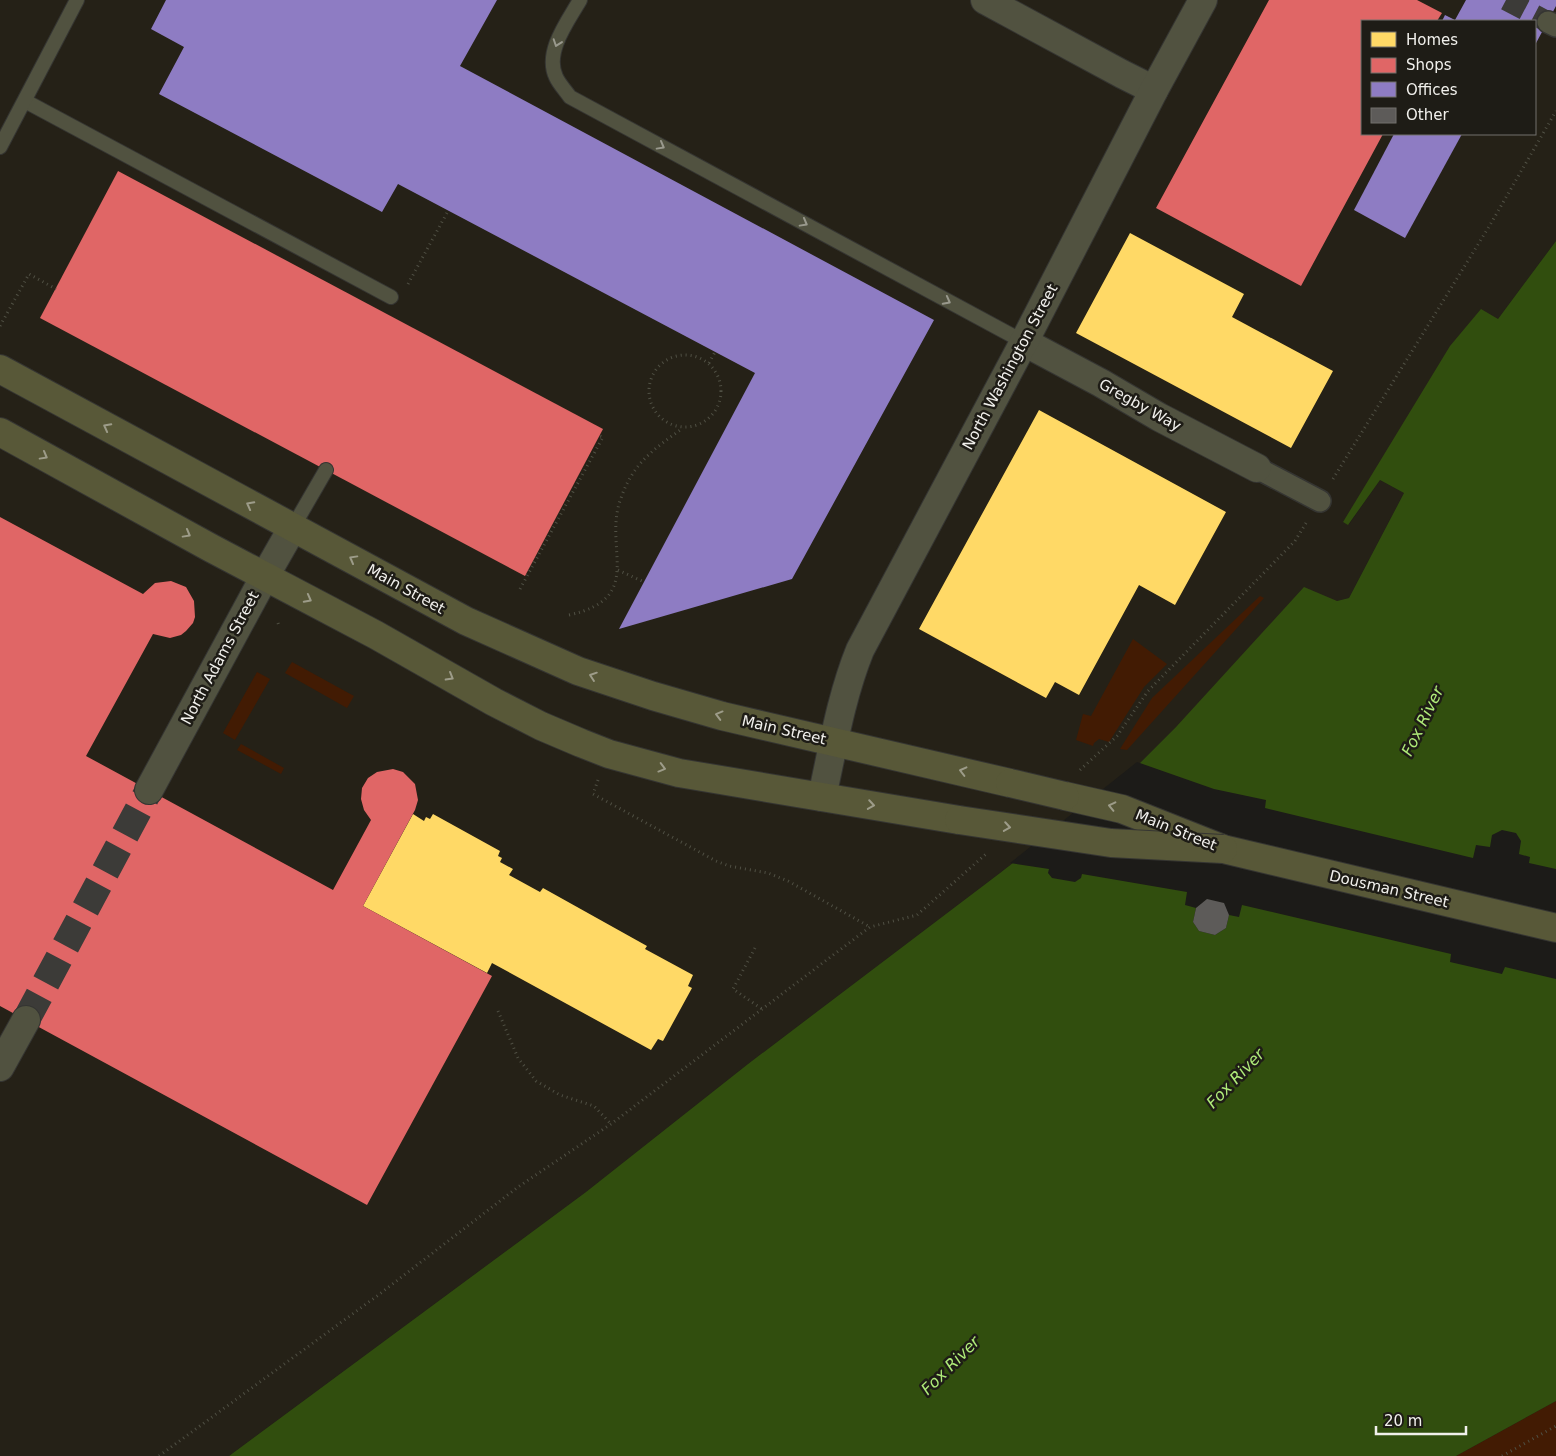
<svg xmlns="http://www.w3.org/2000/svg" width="1556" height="1456" font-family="'DejaVu Sans',sans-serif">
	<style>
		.built { fill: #252117; fill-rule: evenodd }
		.green { fill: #421b03 }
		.water { fill: #314e0e }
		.pier { fill: #1c1b18 }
		.homes { fill: #ffd966 }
		.shops { fill: #e06666 }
		.offices { fill: #8e7cc3 }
		.building { fill: #5d5b59 }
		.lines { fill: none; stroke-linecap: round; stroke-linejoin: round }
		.pedestrian-tunnel { stroke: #3c3b38; stroke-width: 21; stroke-dasharray: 21 11; stroke-linecap: butt }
		.minor-tunnel { stroke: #3c3b38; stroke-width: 28; stroke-dasharray: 28 14; stroke-linecap: butt }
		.service-casing { stroke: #353532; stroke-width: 16 }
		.pedestrian-casing { stroke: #353532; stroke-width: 24 }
		.minor-casing { stroke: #353532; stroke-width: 30 }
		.tertiary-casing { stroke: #353532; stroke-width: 30 }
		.primary-casing { stroke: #353532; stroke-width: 30 }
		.path { stroke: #505044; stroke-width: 3; stroke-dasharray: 1 4; stroke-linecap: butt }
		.service { stroke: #515240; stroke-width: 14 }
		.pedestrian { stroke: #515240; stroke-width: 21 }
		.minor { stroke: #515240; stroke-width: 28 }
		.tertiary { stroke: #515240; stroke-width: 28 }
		.primary { stroke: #585838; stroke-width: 28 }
		.primary-bridge-casing { stroke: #353532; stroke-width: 30; stroke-linecap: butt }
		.primary-bridge { stroke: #585838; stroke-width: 28 }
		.oneway { stroke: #99998d }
		.oneway2 { stroke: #9d9c89 }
		.labels { text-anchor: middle; stroke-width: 5; stroke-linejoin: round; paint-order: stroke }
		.street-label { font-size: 15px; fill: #f1f0ec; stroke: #1e1c16 }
		.water-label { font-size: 16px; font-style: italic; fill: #afeb79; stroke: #1e1c16 }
	</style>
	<rect width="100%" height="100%" fill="#1c1b18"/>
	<path class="built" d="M0,0H1556V241L1498,319L1343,522L1349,524L1380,480L1404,493L1349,598L1337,601L1176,727L1136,767L1000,873L748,1064L586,1192L229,1456H0ZM1362,21H1535V134H1362Z"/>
	<g class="green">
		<polygon points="1260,596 1264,598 1127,750 1120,749 1152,698"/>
		<polygon points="1133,639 1167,664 1144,687 1109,742 1099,739 1094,743 1093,746 1076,740 1083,714 1091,716"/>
		<polygon points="292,662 354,696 347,708 285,673"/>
		<polygon points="257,672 270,679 235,740 223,733"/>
		<polygon points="241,744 284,768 281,774 237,750"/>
		<polygon points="1556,1401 1556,1456 1456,1456"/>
	</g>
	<polygon class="water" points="1556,241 1556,1401 1456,1456 229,1456 586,1192 748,1064 1000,873 1136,767 1176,727 1304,587 1337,601 1349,598 1404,493 1380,480 1348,525 1343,522 1450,346 1481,309 1498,319"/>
	<polygon class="pier" points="1137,762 1214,789 1266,800 1265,808 1473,858 1476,845 1490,847 1492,835 1502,830 1516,833 1521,841 1519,854 1530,857 1529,863 1556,869 1556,979 1505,967 1502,974 1450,962 1451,954 1242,905 1239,917 1229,915 1226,928 1215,935 1199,931 1193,922 1196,908 1185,905 1187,892 1082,874 1081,878 1075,882 1052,878 1048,873 1049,869 1010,863"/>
	<g class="homes">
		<polygon points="1130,233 1244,294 1232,317 1333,371 1291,448 1076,333"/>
		<polygon points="1039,410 1226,512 1175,605 1139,585 1079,695 1055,682 1046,698 919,629"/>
		<polygon points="413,814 424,821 426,817 430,819 433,814 500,851 498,856 502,858 500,862 513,869 509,875 540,892 543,888 647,946 645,949 693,975 688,986 692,988 663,1041 658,1039 651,1050 492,963 487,973 363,906"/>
	</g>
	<g class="shops">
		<polygon points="1269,0 1417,0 1442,13 1437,21 1362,21 1362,134 1383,134 1301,286 1156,208"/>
		<polygon points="118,171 603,429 525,576 40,318"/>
		<polygon points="0,517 143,594 155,583 171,581 186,587 194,601 195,617 193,623 186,631 181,635 170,638 153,634 86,756 333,890 371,820 364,810 361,799 362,788 368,778 377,772 393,769 403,772 415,784 418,800 415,810 363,906 492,976 367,1205 0,1006"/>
	</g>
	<g class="offices">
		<polygon points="166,0 497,0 460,66 934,320 792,579 619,629 755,373 398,184 382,212 159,94 184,47 151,29"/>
		<polygon points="1466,0 1556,0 1556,6 1535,45 1535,21 1442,21 1445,15 1455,20"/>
		<polygon points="1394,134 1462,134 1405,238 1354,210"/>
	</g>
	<polygon class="building" points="1207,899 1224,903 1229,915 1226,928 1215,935 1199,931 1193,922 1196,908"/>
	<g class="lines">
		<polyline class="pedestrian-tunnel" points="1506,0 1548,22"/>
		<polyline class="minor-tunnel" points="26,1020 149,790"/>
		<defs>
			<g id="service">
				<path d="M580,0C568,21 544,52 556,77C559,84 566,91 570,97L1024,342"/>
				<polyline points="25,101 391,297"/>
				<polyline points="0,147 77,0"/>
				<polyline points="293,527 326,470"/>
			</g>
			<g id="pedestrian">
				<polyline points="1548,22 1556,26"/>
				<polyline points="1257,468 1320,501"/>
			</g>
			<g id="minor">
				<polyline points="1024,342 1101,383 1159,417 1257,468"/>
				<polyline points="149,790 265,576 293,527"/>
				<polyline points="0,1067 26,1020"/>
			</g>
			<g id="tertiary">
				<polyline points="985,0 1122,74 1154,90"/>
				<path d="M822,797C833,747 841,697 860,650L1024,342L1154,90L1203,0"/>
			</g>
			<g id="primary">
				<polyline points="0,369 466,621 578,671 653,696 722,716 1010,783"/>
				<polyline points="0,432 211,548 376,635 494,702 541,726 581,743 609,754 679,773 959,820"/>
				<polyline points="1065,796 1122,809 1223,849 1556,928"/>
			</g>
		</defs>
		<use href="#service" class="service-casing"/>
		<use href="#pedestrian" class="pedestrian-casing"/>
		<use href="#minor" class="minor-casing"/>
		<use href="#tertiary" class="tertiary-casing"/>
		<use href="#primary" class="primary-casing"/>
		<g class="path">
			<polyline points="408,284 448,211"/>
			<polyline points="0,326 29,274 56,289"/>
			<circle cx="685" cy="391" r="36"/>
			<polyline points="709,363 715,352"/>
			<polyline points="1333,479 1490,225 1556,111"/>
			<polyline points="618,570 644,582"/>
			<polyline points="520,589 603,437 600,436"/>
			<path d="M569,615C647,598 602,548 621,498C633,463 654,449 683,428"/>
			<polyline points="278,623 279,626"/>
			<polyline points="1080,770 1117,736 1148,691 1295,541 1306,523"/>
			<polyline points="598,780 593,794 716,861 729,866 768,873 788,881 870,927"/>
			<polyline points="755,948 733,989 762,1009"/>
			<polyline points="498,1011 518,1058 536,1081 560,1095 594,1106 611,1124"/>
			<polyline points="159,1456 377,1296 518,1187 611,1124 870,927 917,915 986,854"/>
			<polyline points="1502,1456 1556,1426"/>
		</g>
		<use href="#service" class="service"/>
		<use href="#pedestrian" class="pedestrian"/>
		<use href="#minor" class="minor"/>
		<use href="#tertiary" class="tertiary"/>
		<use href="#primary" class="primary"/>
		<defs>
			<g id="primary-bridge">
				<polyline points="1010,783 1065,796"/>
				<polyline points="959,820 1111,843 1223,849"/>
			</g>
		</defs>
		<use href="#primary-bridge" class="primary-bridge-casing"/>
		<use href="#primary-bridge" class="primary-bridge"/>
	</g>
	<defs><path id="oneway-chevron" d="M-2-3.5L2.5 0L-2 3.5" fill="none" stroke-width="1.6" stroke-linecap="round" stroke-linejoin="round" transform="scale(1.25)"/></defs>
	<g class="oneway">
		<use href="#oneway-chevron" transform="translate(557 43) rotate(109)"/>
		<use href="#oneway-chevron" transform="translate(661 146) rotate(29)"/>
		<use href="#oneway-chevron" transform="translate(804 223) rotate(29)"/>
		<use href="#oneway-chevron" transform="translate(947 301) rotate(28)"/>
	</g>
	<g class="oneway2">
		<use href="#oneway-chevron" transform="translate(107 427) rotate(-152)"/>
		<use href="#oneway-chevron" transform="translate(44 456) rotate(29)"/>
		<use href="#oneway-chevron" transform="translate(250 505) rotate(-152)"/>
		<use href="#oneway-chevron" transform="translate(187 534) rotate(29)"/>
		<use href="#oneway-chevron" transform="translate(353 559) rotate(-151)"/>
		<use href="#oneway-chevron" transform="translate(308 599) rotate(28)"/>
		<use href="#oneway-chevron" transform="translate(593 676) rotate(-161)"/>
		<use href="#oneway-chevron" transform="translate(450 677) rotate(30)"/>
		<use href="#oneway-chevron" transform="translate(719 715) rotate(-165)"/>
		<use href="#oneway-chevron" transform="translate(662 768) rotate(15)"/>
		<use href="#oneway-chevron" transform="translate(963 771) rotate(-166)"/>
		<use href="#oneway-chevron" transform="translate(871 805) rotate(9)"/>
		<use href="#oneway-chevron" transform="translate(1112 806) rotate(-167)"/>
		<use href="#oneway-chevron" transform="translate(1007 827) rotate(9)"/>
	</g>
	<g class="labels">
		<g class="street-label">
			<text transform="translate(1010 367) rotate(-62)" y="5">North Washington Street</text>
			<text transform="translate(1140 405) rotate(29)" y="5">Gregby Way</text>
			<text transform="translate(406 589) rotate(29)" y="5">Main Street</text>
			<text transform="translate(220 658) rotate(-62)" y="5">North Adams Street</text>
			<text transform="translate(784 730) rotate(13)" y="5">Main Street</text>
			<text transform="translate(1176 830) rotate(22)" y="5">Main Street</text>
			<text transform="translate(1389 889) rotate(13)" y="5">Dousman Street</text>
		</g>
		<g class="water-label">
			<text transform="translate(1422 721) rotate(-64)" y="6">Fox River</text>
			<text transform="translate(1235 1078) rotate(-46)" y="6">Fox River</text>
			<text transform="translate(950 1365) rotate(-45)" y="6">Fox River</text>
		</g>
	</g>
	<rect x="1361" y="20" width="175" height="115" fill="#1e1c16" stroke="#72716c"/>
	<rect x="1371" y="32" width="25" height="15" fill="#ffd966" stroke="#72716c"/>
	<text x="1406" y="45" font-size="15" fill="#f1f0ec">Homes</text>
	<rect x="1371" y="58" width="25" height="15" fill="#e06666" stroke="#72716c"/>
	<text x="1406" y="70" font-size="15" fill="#f1f0ec">Shops</text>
	<rect x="1371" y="82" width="25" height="15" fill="#8e7cc3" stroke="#72716c"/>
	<text x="1406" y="95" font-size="15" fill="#f1f0ec">Offices</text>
	<rect x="1371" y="108" width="25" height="15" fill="#5d5b59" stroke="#72716c"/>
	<text x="1406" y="120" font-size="15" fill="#f1f0ec">Other</text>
	<path d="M1376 1426v8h90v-8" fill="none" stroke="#f1f0ec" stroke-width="2.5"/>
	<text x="1384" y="1426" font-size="15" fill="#f1f0ec" stroke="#1e1c16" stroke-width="4" paint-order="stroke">20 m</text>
</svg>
